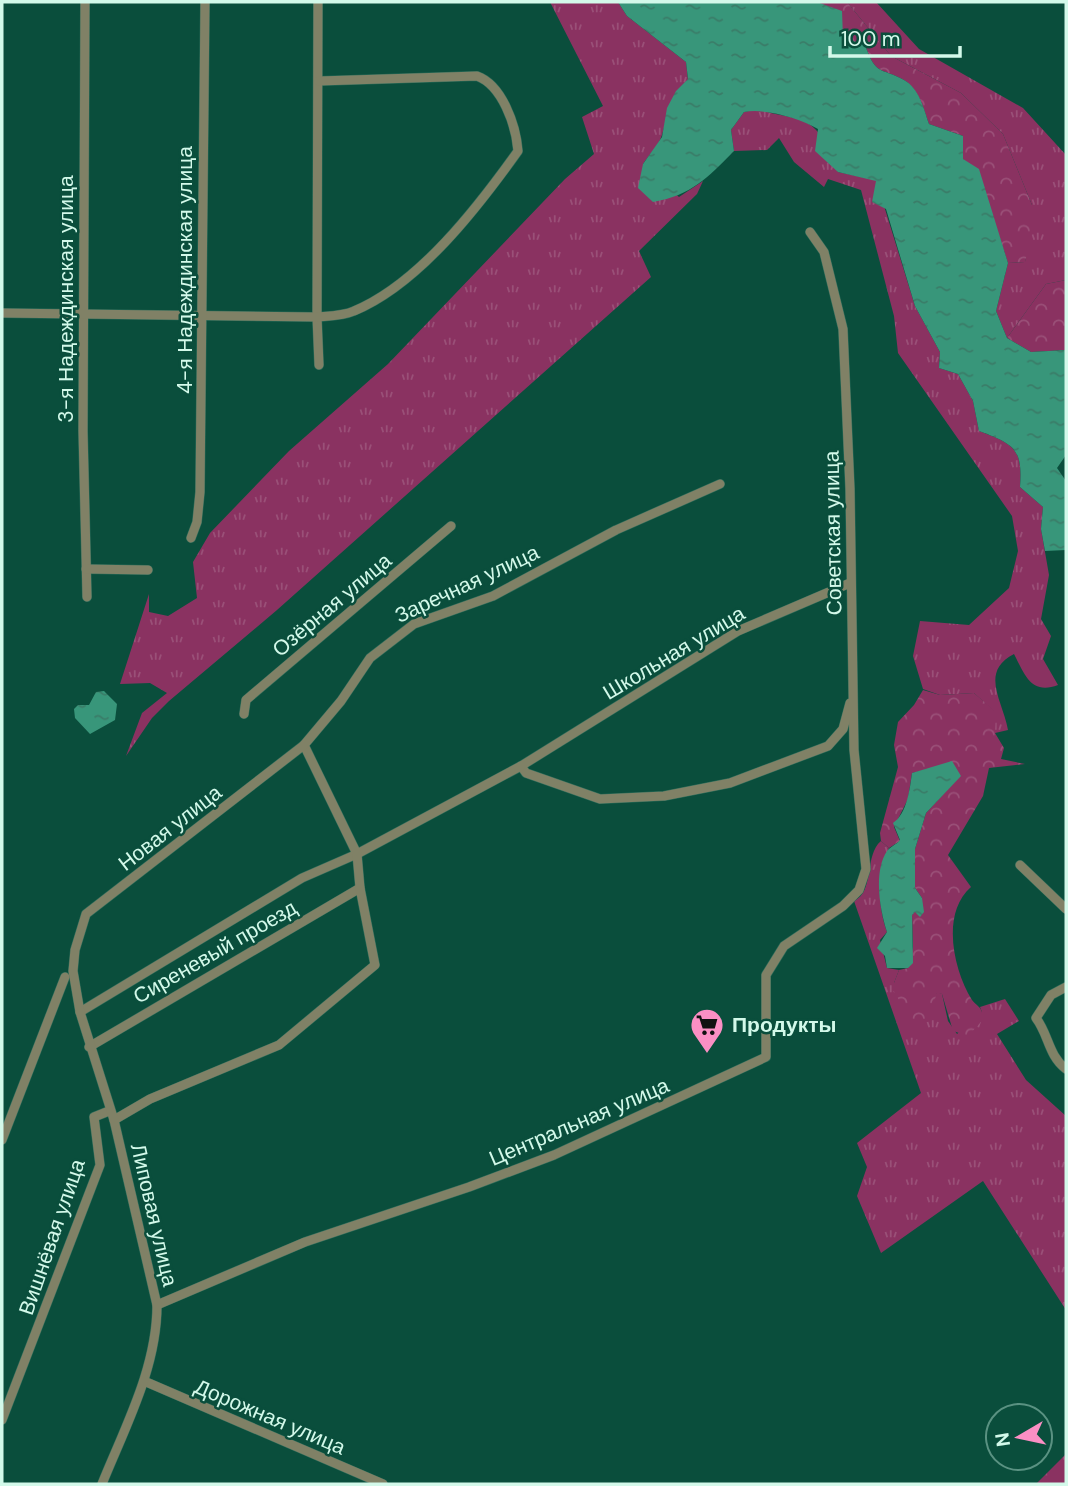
<svg xmlns="http://www.w3.org/2000/svg" width="1068" height="1486" font-family="'DM Sans',sans-serif">
	<style>
		.grass { fill: url(#grass-tufts) }
		.forest { fill: url(#forest-crowns) }
		.water { fill: url(#water-ripples) }
		.lines { fill: none; stroke-linecap: round; stroke-linejoin: round }
		.street-casing { stroke: #2e6d5b; stroke-width: 10 }
		.street { stroke: #808166; stroke-width: 9 }
		.labels { text-anchor: middle; stroke-width: 5; stroke-linejoin: round; paint-order: stroke }
		.street-label { font-size: 21px; fill: #d3f9ea; stroke: #0a4e3c }
		.poi-label { font-size: 21px; font-weight: bold; fill: #d3f9ea; stroke: #0a4e3c; text-anchor: start }
	</style>
	<defs>
		<pattern id="grass-tufts" width="24" height="20" patternUnits="userSpaceOnUse" patternTransform="scale(1.75)"><rect width="24" height="20" fill="#8a3261"/><path d="M3 7l-1-3M5 7V3M7 7l1-3M15 17l-1-3M17 17v-4M19 17l1-3" fill="none" stroke="#9a5078"/></pattern>
		<pattern id="forest-crowns" width="20" height="18" patternUnits="userSpaceOnUse" patternTransform="scale(1.75)"><rect width="20" height="18" fill="#8a3261"/><path d="M2 6a3 3 0 1 1 6 0M12 15a3 3 0 1 1 6 0" fill="none" stroke="#9a5078"/></pattern>
		<pattern id="water-ripples" width="26" height="14" patternUnits="userSpaceOnUse" patternTransform="scale(1.75)"><rect width="26" height="14" fill="#38967a"/><path d="M2 4q2-2 4 0t4 0M15 11q2-2 4 0t4 0" fill="none" stroke="#3a7c68"/></pattern>
	</defs>
	<rect width="100%" height="100%" fill="#0a4e3c"/>
	<g class="grass">
		<path d="M550,2H618L627,16L686,62L688,80C667,100 670,109 662,135C659,145 649,155 643,164L679,197L703,181L697,194L639,251L651,277L277,610L169,701L152,718L126,756L142,713L167,693L150,683L120,684L149,594V612L168,616L197,598L193,562L210,533L289,451L388,364L565,179L594,154L582,117L603,106Z"/>
		<polygon points="847,2 876,2 919,49 1023,108 1066,155 1066,280 1046,284 1007,338 996,311 1008,263 1025,262 1032,205 1003,134 961,93 891,56"/>
		<path d="M759,109C773,115 788,115 801,120C823,128 829,152 838,172L876,180L915,306L940,352L939,368L958,374L973,401L979,431C1014,444 1023,449 1020,487L1043,507L1041,529L1049,575L1041,619L1051,636L1043,659L1058,685C1031,695 1025,675 1014,654C979,672 1003,701 1008,730L995,733V712L974,693L940,695L923,689L913,656L920,621L969,625L1009,588L1018,551L1012,516L898,353L894,316L861,190L828,179L824,187L794,162L779,138L767,150L734,151L731,130L744,112Z"/>
		<path d="M881,841L889,848C876,872 878,907 887,932L880,940L887,968L899,970L894,983L934,998L937,992L942,994L948,1021L957,1034L982,1012L980,1007L1005,999L1019,1021L997,1034L1026,1080L1066,1116V1310L983,1181L881,1253L857,1196L867,1167L857,1143L921,1093L854,901C875,891 864,855 881,841Z"/>
	</g>
	<g class="forest">
		<path d="M817,2H847L891,56L961,93L1003,134L1032,205L1034,225L1025,262L1008,263L987,200L963,159V136L929,124C924,109 918,88 904,80C880,67 876,76 865,45L843,38L827,8Z"/>
		<polygon points="1066,280 1066,350 1031,352 1007,338 1046,284"/>
		<path d="M923,690L940,695L974,693L996,712L995,733L1004,748L1001,759L1025,764L989,768L983,796L948,855L971,887C941,913 953,969 972,1000C976,1005 980,1006 982,1012L980,1023L968,1036L953,1031L942,994L937,993L928,1020L918,1024L906,1012L892,988L899,970L908,968L913,947L912,915L922,898L915,888V849L926,813L960,776L934,768L912,773L908,799L894,827L900,841L889,848L881,841L880,833L898,767L894,745L898,722L914,705Z"/>
		<polygon points="1066,1454 1066,1484 1036,1484"/>
	</g>
	<g class="water">
		<path d="M618,2H817L842,11L843,38L865,45C876,76 880,67 904,80C919,88 924,109 929,124L963,136V159L979,169L1008,263L996,311L1007,338L1031,352L1066,350V455L1057,468L1066,481V550L1045,551L1041,529L1043,507L1020,487C1023,449 1014,444 979,431L973,401L958,374L939,368L940,352L915,306L886,209L872,202L876,181L838,172L815,151L818,129C799,118 765,108 744,112L731,130L734,151C707,178 692,195 653,202L638,188L643,164L662,137L667,108L676,91L688,79L686,62L627,16Z"/>
		<polygon points="104,691 117,704 115,720 90,734 75,718 74,709 78,705 89,705 96,692"/>
		<path d="M952,761L961,776L926,813L915,849V888L922,898L924,912L920,917L915,912L912,915L913,963L908,968H887L885,956L877,948L887,932C880,911 873,872 887,851C891,846 896,845 900,840L893,823C907,814 910,788 912,773Z"/>
	</g>
	<g class="lines">
		<defs>
			<g id="street">
				<polyline points="85,2 83,431 87,597"/>
				<polyline points="318,2 317,317 319,365"/>
				<path d="M2,313L317,317C328,316 343,316 354,311C419,284 478,207 518,151C516,125 502,85 477,76L319,81"/>
				<polyline points="191,538 197,522 200,492 205,2"/>
				<polyline points="86,569 148,570"/>
				<polyline points="244,714 246,700 451,526"/>
				<polyline points="521,766 526,773 600,799 664,796 730,783 828,746 843,729 850,703"/>
				<polyline points="1020,865 1066,909"/>
				<path d="M1066,987L1051,995L1036,1018C1049,1035 1048,1055 1066,1069"/>
				<polyline points="80,1012 302,878 357,854 521,766 738,631 850,583"/>
				<polyline points="89,1047 360,888"/>
				<polyline points="114,1120 150,1099 279,1045 375,965 360,888 357,854 304,745"/>
				<polyline points="2,1140 65,977"/>
				<polyline points="157,1305 305,1242 469,1187 554,1155 766,1057 766,975 784,946 843,906 859,890 866,869 854,750 850,489 843,329 824,252 810,232"/>
				<polyline points="144,1381 383,1484"/>
				<polyline points="2,1420 100,1165 94,1117 109,1111"/>
				<path d="M102,1484C125,1427 157,1368 157,1305L114,1120L80,1012L73,971L75,950L86,914L304,745L341,701L370,658L414,624L493,596L616,530L720,484"/>
			</g>
		</defs>
		<use href="#street" class="street-casing"/>
		<use href="#street" class="street"/>
	</g>
	<defs>
		<symbol id="supermarket-pin" viewBox="-11 -11 22 30"><path d="M0 17L-7.5 6A9.5 9.5 0 1 1 7.5 6Z" fill="#fb8fc4" stroke="#0a4e3c"/><path d="M-6-5.5h2.5l.6 2H6L4.5 2H-2.5L-4.4-4H-6ZM-1.5 3.2a1.3 1.3 0 1 0 .1 0ZM3 3.2a1.3 1.3 0 1 0 .1 0Z" fill="#111"/></symbol>
	</defs>
	<g fill-rule="evenodd">
		<use href="#supermarket-pin" x="688" y="1006" width="38" height="52"/>
	</g>
	<g class="labels">
		<g class="street-label">
			<text transform="translate(185 270) rotate(-90)" y="7">4-я Надеждинская улица</text>
			<text transform="translate(66 299) rotate(-90)" y="7">3-я Надеждинская улица</text>
			<text transform="translate(833 533) rotate(-91)" y="7">Советская улица</text>
			<text transform="translate(467 584) rotate(-25)" y="7">Заречная улица</text>
			<text transform="translate(332 605) rotate(-40)" y="7">Озёрная улица</text>
			<text transform="translate(674 653) rotate(-31)" y="7">Школьная улица</text>
			<text transform="translate(170 828) rotate(-38)" y="7">Новая улица</text>
			<text transform="translate(215 952) rotate(-30)" y="7">Сиреневый проезд</text>
			<text transform="translate(579 1122) rotate(-23)" y="7">Центральная улица</text>
			<text transform="translate(154 1215) rotate(77)" y="7">Липовая улица</text>
			<text transform="translate(52 1237) rotate(-71)" y="7">Вишнёвая улица</text>
			<text transform="translate(270 1417) rotate(23)" y="7">Дорожная улица</text>
		</g>
		<g class="poi-label">
			<text x="732" y="1032">Продукты</text>
		</g>
	</g>
	<rect width="1068" height="1486" fill="none" stroke="#d3f9ea" stroke-width="7"/>
	<g transform="translate(1019 1437) rotate(261)"><circle r="33" fill="#0a4e3c" stroke="#5a9282" stroke-width="2"/>
	<path d="M0-5L12 26L0 18L-12 26Z" fill="#fb8fc4"/>
	<text y="-10" font-size="19" font-weight="bold" text-anchor="middle" fill="#d3f9ea">N</text>
	</g>
	<path d="M830 46v10h130v-10" fill="none" stroke="#d3f9ea" stroke-width="3.5"/>
	<text x="841" y="46" font-size="21" fill="#d3f9ea" stroke="#0a4e3c" stroke-width="5" paint-order="stroke">100 m</text>
</svg>
